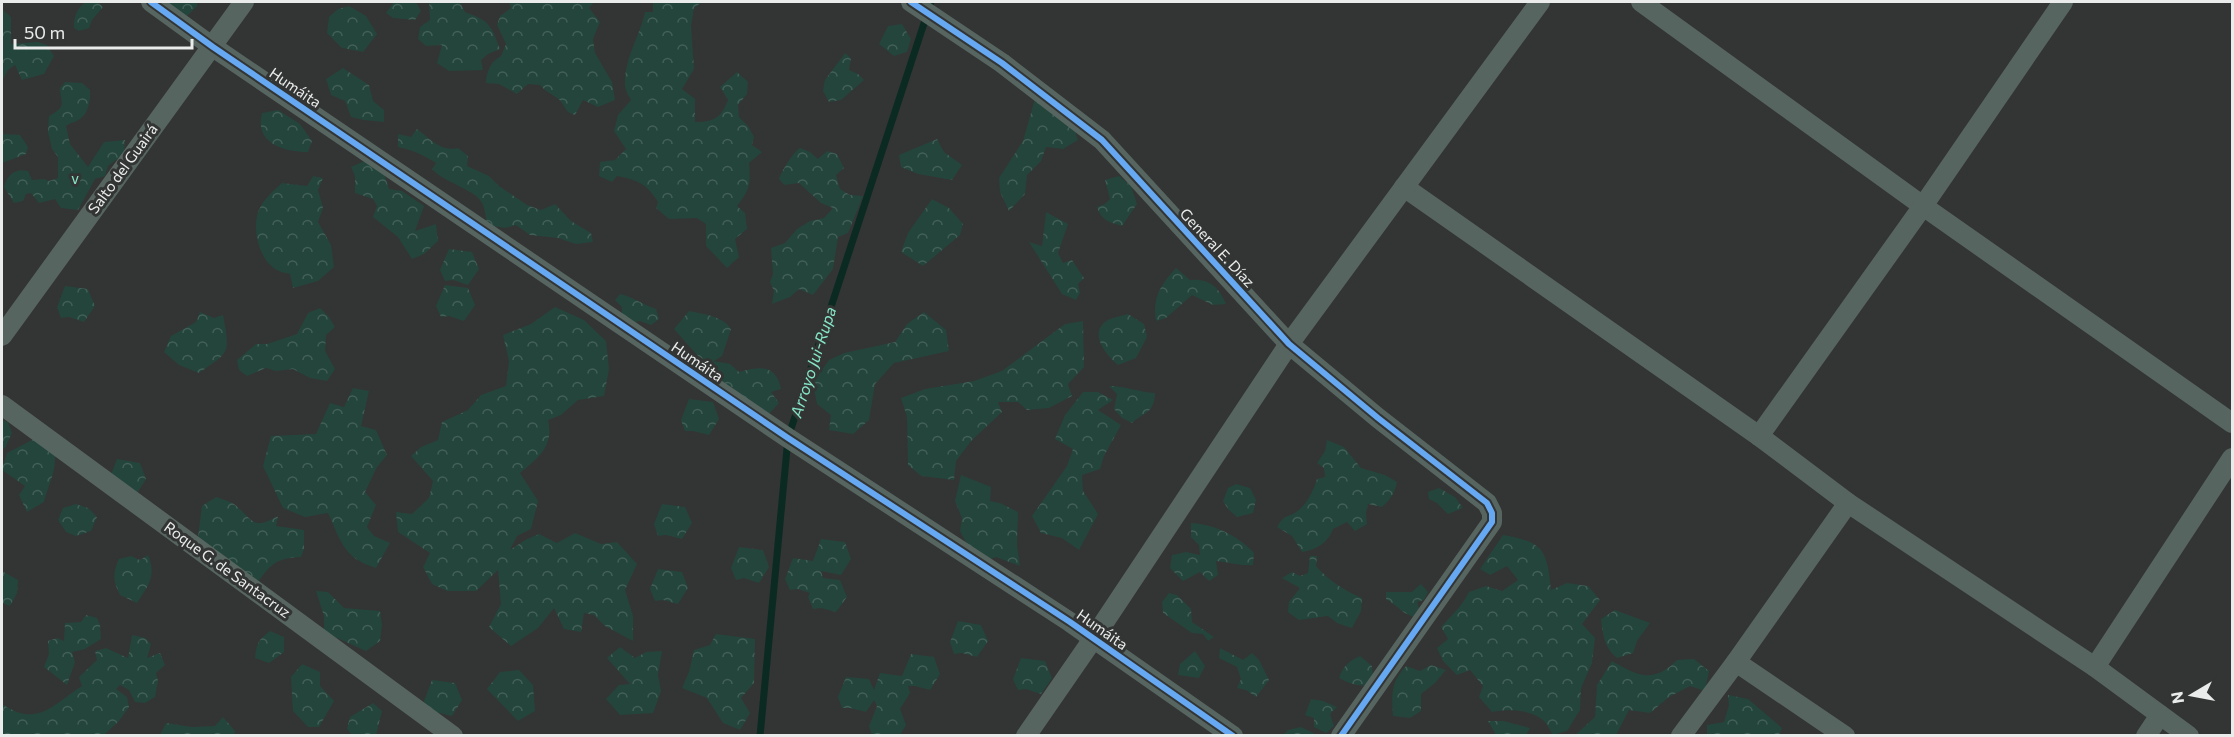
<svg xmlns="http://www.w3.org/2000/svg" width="2234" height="737" font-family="Commissioner,sans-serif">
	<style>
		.forest { fill: url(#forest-crowns) }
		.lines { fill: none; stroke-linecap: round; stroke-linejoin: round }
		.stream { stroke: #0b2b22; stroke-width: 7 }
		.minor { stroke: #576560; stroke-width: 20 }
		.cycleway-casing { stroke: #323534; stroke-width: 10 }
		.cycleway { stroke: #66a8f1; stroke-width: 6 }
		.labels { text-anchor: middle; stroke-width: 6; stroke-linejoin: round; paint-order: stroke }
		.street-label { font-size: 15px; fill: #eaeceb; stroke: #323534 }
		.park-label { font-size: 15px; fill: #88e8ca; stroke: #323534 }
		.water-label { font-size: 16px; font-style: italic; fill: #86e6c8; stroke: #323534 }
	</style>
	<defs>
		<pattern id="forest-crowns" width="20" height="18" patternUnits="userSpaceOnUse" patternTransform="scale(1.5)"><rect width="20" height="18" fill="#23453b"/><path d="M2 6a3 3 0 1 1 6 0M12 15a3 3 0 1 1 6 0" fill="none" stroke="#436058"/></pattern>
	</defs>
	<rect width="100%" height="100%" fill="#333434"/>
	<g class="forest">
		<path d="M86,2H98L103,7L92,20L89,28L79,31L74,28C73,19 77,7 86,2Z"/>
		<polygon points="145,2 197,2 197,6 180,23"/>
		<polygon points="394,2 416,2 421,11 415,20 393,18 386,13"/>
		<path d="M429,2H460L465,12C490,21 491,25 500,49L488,54L481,60L483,70L449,71L437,63L442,45L426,46L418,39L420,27L430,20Z"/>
		<path d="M509,2H594L589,8L600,22L593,39L595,53L612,82L615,100L598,107L583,100L575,115C562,111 566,104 557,98C550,93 545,91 540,85L528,84L517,94L499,84L486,83C486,72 491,61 501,56L506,44L497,25L500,16L511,8Z"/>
		<path d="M653,2H702L694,8L691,26L694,69L682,89L695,99V122C714,122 721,118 728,100L720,87L737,72L748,82L747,94L738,105L739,117L748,126L754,137L752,145L762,152L749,163C751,185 750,189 737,206L745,213L747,229L735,239L739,257L727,268L706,246V224L697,218L669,219L656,208L658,202C647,184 638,180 617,176L612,182L599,176L600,162L615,160L626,149L614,131L618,115L631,100C628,95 624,88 625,82C625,57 640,36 645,12H653Z"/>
		<polygon points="349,6 366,16 377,34 363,52 342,48 327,33 329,17 338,9"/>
		<polygon points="2,9 11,17 11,44 38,42 47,45 54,56 44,74 22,80 15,65 8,70 2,81"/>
		<polygon points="902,24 911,39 907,52 894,56 879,44 888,26"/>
		<polygon points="845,53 851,58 849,70 858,74 864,80 841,100 829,102 823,91 825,80"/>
		<polygon points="343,68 369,85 373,101 384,110 384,122 364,120 351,117 345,101 331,95 326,79"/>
		<path d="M65,82L82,83L90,90C91,99 88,114 80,119C74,123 71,122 66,126L70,144L88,167L104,142L125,140L124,154L108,166L105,176L95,179L78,210L61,208L55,199L39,203L31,193L26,194L23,201L14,203L4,187C7,175 15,168 28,171L32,180L44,179L49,181L58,178V157L52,149L48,132L49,116C67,106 61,105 60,88Z"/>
		<polygon points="1036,95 1073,125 1078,140 1063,149 1046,147 1041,161 1027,175 1025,194 1009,211 1000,192 999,178 1023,141"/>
		<path d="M278,110L300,124L312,141L308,152C283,152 254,143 262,113Z"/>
		<polygon points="2,127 4,134 20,135 28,147 26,154 2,163"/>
		<path d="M417,129C430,139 441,152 458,148L468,156L467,166L489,176L499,186L527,205L541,210L555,204L571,221L591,233L593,242L576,244L558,238L530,235L516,225L505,228L487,225C486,218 485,211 483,205C478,190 444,183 432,169L436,163C423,155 413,150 398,147V134L411,137Z"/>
		<polygon points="937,139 944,152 962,165 952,180 918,174 901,167 899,155"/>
		<path d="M800,148L810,152L818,159L827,151L837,154L844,168L836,175L840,189L850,195L863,196L848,233L838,237L833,269L813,295L799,289L790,297L772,304L774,291L770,282L773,274L771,248L785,243L797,229L810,221L824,218L833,208L821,203L799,183L784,185L779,179C782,171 793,152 800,148Z"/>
		<polygon points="378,155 389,189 402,191 424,206 415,231 436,224 438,241 424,254 412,259 398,237 373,217 377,206 373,199 355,193 355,176 351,167"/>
		<path d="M313,176L323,178L318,190L323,208L318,222L331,245L334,267L318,281L293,288L290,274C286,273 280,272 277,270C260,261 253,233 257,216C260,202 272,192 282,183L307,186Z"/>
		<path d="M1119,176L1131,186L1137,204L1122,226C1109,222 1102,221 1097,207L1105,204L1110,199L1105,180Z"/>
		<polygon points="932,199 949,208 963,224 960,235 923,266 901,252 908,233"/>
		<polygon points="1046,212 1068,224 1058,253 1063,263 1072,260 1084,278 1078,284 1080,293 1076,300 1062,294 1029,242 1042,246"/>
		<polygon points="449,249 472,252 479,269 468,285 453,280 445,281 440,270"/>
		<path d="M1176,268L1190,280C1209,278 1219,287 1226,304L1213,305L1192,295L1166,318L1156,321C1152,298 1161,284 1176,268Z"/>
		<polygon points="445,285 468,288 475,305 464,321 449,316 441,317 436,306"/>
		<polygon points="65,286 88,289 95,306 84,322 69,317 61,318 57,307"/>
		<path d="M620,294C633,297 644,305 656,309L659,319L651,325L640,321L631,323L622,315V307L615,300Z"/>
		<path d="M555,307L584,320L606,341L609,369L604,396L578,400L561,415L548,420C554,446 539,457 520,473L538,501L531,529L517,536L510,550L525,540L539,534L557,543L575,533L601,544L617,542L637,564L625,590L633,616V641L605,626L594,615L584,613L581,632L564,629L554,608L538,628L511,646L489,627L501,604L498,570L476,591H447L432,584L423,567L430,553L398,532L396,512L412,514L429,498L433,481L411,456L421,447L438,440L442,422L468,410L481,395L506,386L509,361L503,335L531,324Z"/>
		<polygon points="320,308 329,317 335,327 326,335 325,351 335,369 327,381 310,378 293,369 276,371 266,368 247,376 239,370 237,360 256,344 267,344 297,334 308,313"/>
		<path d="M689,311C703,314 723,316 731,329L722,356L714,361L730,364L739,372C760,366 776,364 781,389L771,392L779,403L769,414L713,375V362L709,363L698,356L674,329Z"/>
		<path d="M200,312L214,318L223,315C230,354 231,351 199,373L179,365L164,352L171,336L196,322Z"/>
		<polygon points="924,312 946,330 949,351 894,363 875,384 869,420 853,434 829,430 831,415 817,404 813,383 829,360 844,353 895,342 907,324"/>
		<path d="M1128,314L1144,324L1147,337L1136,358L1118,365C1106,355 1087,332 1108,320C1114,317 1122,316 1128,314Z"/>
		<polygon points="1083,321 1084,367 1068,384 1072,396 1049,408 1027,410 1018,402 998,402 1002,412 972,440 956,461 954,480 921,476 908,465 907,417 901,398 925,389 974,381 1002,371 1065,324"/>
		<path d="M1109,386C1126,386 1138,392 1155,393C1154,414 1145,411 1132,423L1122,418L1114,409L1117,394Z"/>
		<path d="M353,388L369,391L361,426L376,430L387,455L377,467L365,492L376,505L367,527L374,536L390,543L376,568C343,558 341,541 328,513L305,517L283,508L263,466L271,436L316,434L330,403L344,407Z"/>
		<polygon points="1083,392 1098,392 1113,400 1098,410 1121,425 1104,456 1100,469 1082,475 1083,491 1098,514 1079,550 1062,538 1041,533 1032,516 1067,466 1073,449 1055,439 1065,415"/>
		<polygon points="689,399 713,402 719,419 709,435 693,431 685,431 681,420"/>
		<polygon points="2,420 8,422 12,433 5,448 2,449"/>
		<path d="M34,439L55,453C56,474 49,482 44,502L27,512L19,495L25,486L2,470V468L7,453Z"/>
		<path d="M1327,440L1344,447L1361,468L1385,475L1397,482C1395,493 1390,500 1382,507L1368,504L1366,513L1367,524L1355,531L1347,522L1333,529C1328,543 1316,550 1302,552L1292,536L1277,527C1286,513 1285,519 1296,512C1307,505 1313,491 1317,479L1325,477L1324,468L1317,463L1325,451Z"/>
		<polygon points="117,459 140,463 146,479 136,495 109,480"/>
		<polygon points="961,475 991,487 990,501 1000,503 1018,512 1017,545 1020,566 996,557 982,562 967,544 960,531 962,518 955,501"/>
		<polygon points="1236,484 1250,488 1256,500 1253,513 1237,517 1228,509 1223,501 1228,488"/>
		<polygon points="1439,488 1455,497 1463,508 1448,514 1437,503 1429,499 1428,492"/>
		<path d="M216,497C222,499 229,501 234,504C254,520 251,531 278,516L276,526L304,530V549L301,557C275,558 270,565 256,585L241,574L225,556L204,546L198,537L202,506Z"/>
		<polygon points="76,504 88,508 97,517 91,531 76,536 66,532 58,520 63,508"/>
		<polygon points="662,504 685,507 692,523 682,539 666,535 658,536 654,524"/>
		<path d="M1191,523C1215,524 1238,536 1254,553L1253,565C1240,566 1228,562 1216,561L1218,575L1209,581L1200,572L1183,581L1170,568L1172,555L1186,552L1200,555L1199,545L1191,537Z"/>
		<path d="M1503,535C1544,542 1547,550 1551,590L1567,583L1588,586L1600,600L1582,624L1595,638L1592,663L1581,688L1580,710L1567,731L1553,735C1551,732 1548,726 1545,722C1532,709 1509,709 1492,712L1479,697L1483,686L1470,670L1457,675L1443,661L1437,648L1448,639L1441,627C1452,614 1461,608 1469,592L1486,586L1502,591L1518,580L1507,566L1490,575L1480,569Z"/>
		<polygon points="821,539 845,542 851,559 841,575 821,571 823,578 840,580 847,597 836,612 821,608 813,609 808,597 810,593 798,589 790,590 785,579 793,558 813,561"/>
		<polygon points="739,547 763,550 769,567 759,583 744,578 736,580 731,568"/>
		<path d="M148,555C157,576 148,586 137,603L120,595C113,581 112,574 119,559L131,556L140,560Z"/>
		<path d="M1310,556H1317L1316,566C1328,580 1345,591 1362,598L1361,611L1352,628L1337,623L1328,616L1299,620L1288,612L1289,602L1300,588L1282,578L1292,572L1300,576L1308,573Z"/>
		<polygon points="658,569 682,572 688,588 678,604 663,600 655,601 650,589"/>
		<polygon points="2,571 18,580 17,593 10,606 2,603"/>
		<path d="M1421,584L1428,592L1424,600L1417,602L1421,613L1416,617C1404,616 1397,605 1386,599V592H1412Z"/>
		<polygon points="316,591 328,592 344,608 380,611 382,625 380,641 366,651 324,632 324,616"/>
		<polygon points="1169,593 1177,595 1191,609 1192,622 1214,637 1208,641 1203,634 1192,633 1163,613 1162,602"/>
		<path d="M1615,610L1650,623L1637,641L1633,653L1617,658C1604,647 1603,636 1601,619Z"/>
		<polygon points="86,615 97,618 100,625 101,639 85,649 72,652 75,662 67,685 44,667 49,654 48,641 57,638 64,641 65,623 81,622"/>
		<polygon points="958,621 981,625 988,641 977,657 962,653 954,654 950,642"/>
		<path d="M270,631L284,637V652L269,663L255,658C256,644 259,639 270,631Z"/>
		<polygon points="716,634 755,639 754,683 741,698 750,713 740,730 723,723 707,698 682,688 689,672 694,650 710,645"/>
		<path d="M132,635L145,638L151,644L147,658L160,653L165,665L156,673L158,681L155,697L145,703L135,702L129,690L120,685L116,689L127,697L129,707L119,721L104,735H2V704C38,728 52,705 82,686L79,677L97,660L95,651L106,648L128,658Z"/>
		<polygon points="620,647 635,658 646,652 662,651 658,675 661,691 653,713 620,715 606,699 619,685 630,684 607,658"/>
		<polygon points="1220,648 1243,660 1252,653 1259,660 1269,680 1256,697 1246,690 1237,688 1241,679 1237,667 1219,658"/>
		<polygon points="1195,651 1205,666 1199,678 1178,675 1180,664"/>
		<polygon points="911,654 934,657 940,674 930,690 915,686 908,686 910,693 900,709 906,725 900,735 872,735 869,726 877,706 874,700 866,712 850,708 842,708 838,697 846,677 869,679 874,690 880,673 902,676"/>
		<path d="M1360,656L1372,666L1373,676L1368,685C1357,687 1349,683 1339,678C1343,666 1349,661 1360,656Z"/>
		<polygon points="1021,658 1045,661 1052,678 1041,694 1026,689 1018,690 1013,679"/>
		<path d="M1694,659L1709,671L1705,691L1690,686L1669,697L1650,713L1629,710L1616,735L1574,736L1595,717L1597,685L1612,661C1639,677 1654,683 1677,660Z"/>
		<polygon points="302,664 320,672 320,686 334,701 319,727 308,727 293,711 291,677"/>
		<path d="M1431,665L1446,670L1435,683L1421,694V711L1410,718L1393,716C1392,694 1390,683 1406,666L1420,671Z"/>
		<polygon points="519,670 533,685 535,711 518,721 487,689 500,672"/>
		<polygon points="432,680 455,683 462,700 452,716 436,712 428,712 424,701"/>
		<polygon points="1728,695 1748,699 1782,728 1779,735 1707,735 1707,725 1724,722 1729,705"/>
		<polygon points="1311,699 1323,701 1337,707 1330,714 1334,726 1326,733 1314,727 1314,718 1305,715"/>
		<polygon points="373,703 382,711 376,735 352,735 347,729 350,717"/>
		<polygon points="223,717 235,731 234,735 160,735 166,723 192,727 215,726"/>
		<polygon points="1488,721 1504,721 1530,728 1526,735 1496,735"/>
		<polygon points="1301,727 1317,735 1283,735 1288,730"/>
	</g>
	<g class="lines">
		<polyline class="stream" points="760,736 788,438 931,2"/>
		<g class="minor">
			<polyline points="151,2 213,47 788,438 1070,622 1233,736"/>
			<polyline points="911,2 1002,63 1102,140 1289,344 1378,418 1487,503 1492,513 1492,522 1341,736"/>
			<polyline points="1641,2 1923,206 2232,423"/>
			<polyline points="1404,187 1759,436 1848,503 2095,667 2189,736"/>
			<polyline points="2,336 244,2"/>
			<polyline points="2,405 453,736"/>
			<polyline points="1759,436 1923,206 2063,2"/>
			<polyline points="1736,662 1845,736"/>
			<polyline points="2095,667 2232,458"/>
			<polyline points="1026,736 1093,639 1289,344 1540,2"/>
			<polyline points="1681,736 1736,662 1848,503"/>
			<polyline points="2146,736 2160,715"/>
		</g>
		<defs>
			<g id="cycleway">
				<polyline points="151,2 213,47 788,438 1070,622 1233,736"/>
				<polyline points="911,2 1002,63 1102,140 1289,344 1378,418 1487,503 1492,513 1492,522 1341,736"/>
			</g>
		</defs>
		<use href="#cycleway" class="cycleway-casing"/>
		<use href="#cycleway" class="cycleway"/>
	</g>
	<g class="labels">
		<g class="street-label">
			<text transform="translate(295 88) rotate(34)" y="5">Humáita</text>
			<text transform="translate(123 169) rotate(-54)" y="5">Salto del Guairá</text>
			<text transform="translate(1217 248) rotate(47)" y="5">General E. Díaz</text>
			<text transform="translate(697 362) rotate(34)" y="5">Humáita</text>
			<text transform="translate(227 570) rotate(36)" y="5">Roque G. de Santacruz</text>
			<text transform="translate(1102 630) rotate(35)" y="5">Humáita</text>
		</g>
		<g class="park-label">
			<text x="75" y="184">v</text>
		</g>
		<g class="water-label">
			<text transform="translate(813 362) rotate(-72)" y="6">Arroyo Jui-Rupa</text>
		</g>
	</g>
	<rect width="2234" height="737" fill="none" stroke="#eaeceb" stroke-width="6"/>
	<g transform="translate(2192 695) rotate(260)" stroke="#323534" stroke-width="4.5" paint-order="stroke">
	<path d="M0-4.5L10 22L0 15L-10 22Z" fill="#eaeceb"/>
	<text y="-9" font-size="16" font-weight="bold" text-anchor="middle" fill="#eaeceb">N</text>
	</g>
	<path d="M15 39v9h177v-9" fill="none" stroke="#eaeceb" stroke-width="3"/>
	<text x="24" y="39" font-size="18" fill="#eaeceb" stroke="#323534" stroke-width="4.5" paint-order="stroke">50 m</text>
</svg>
